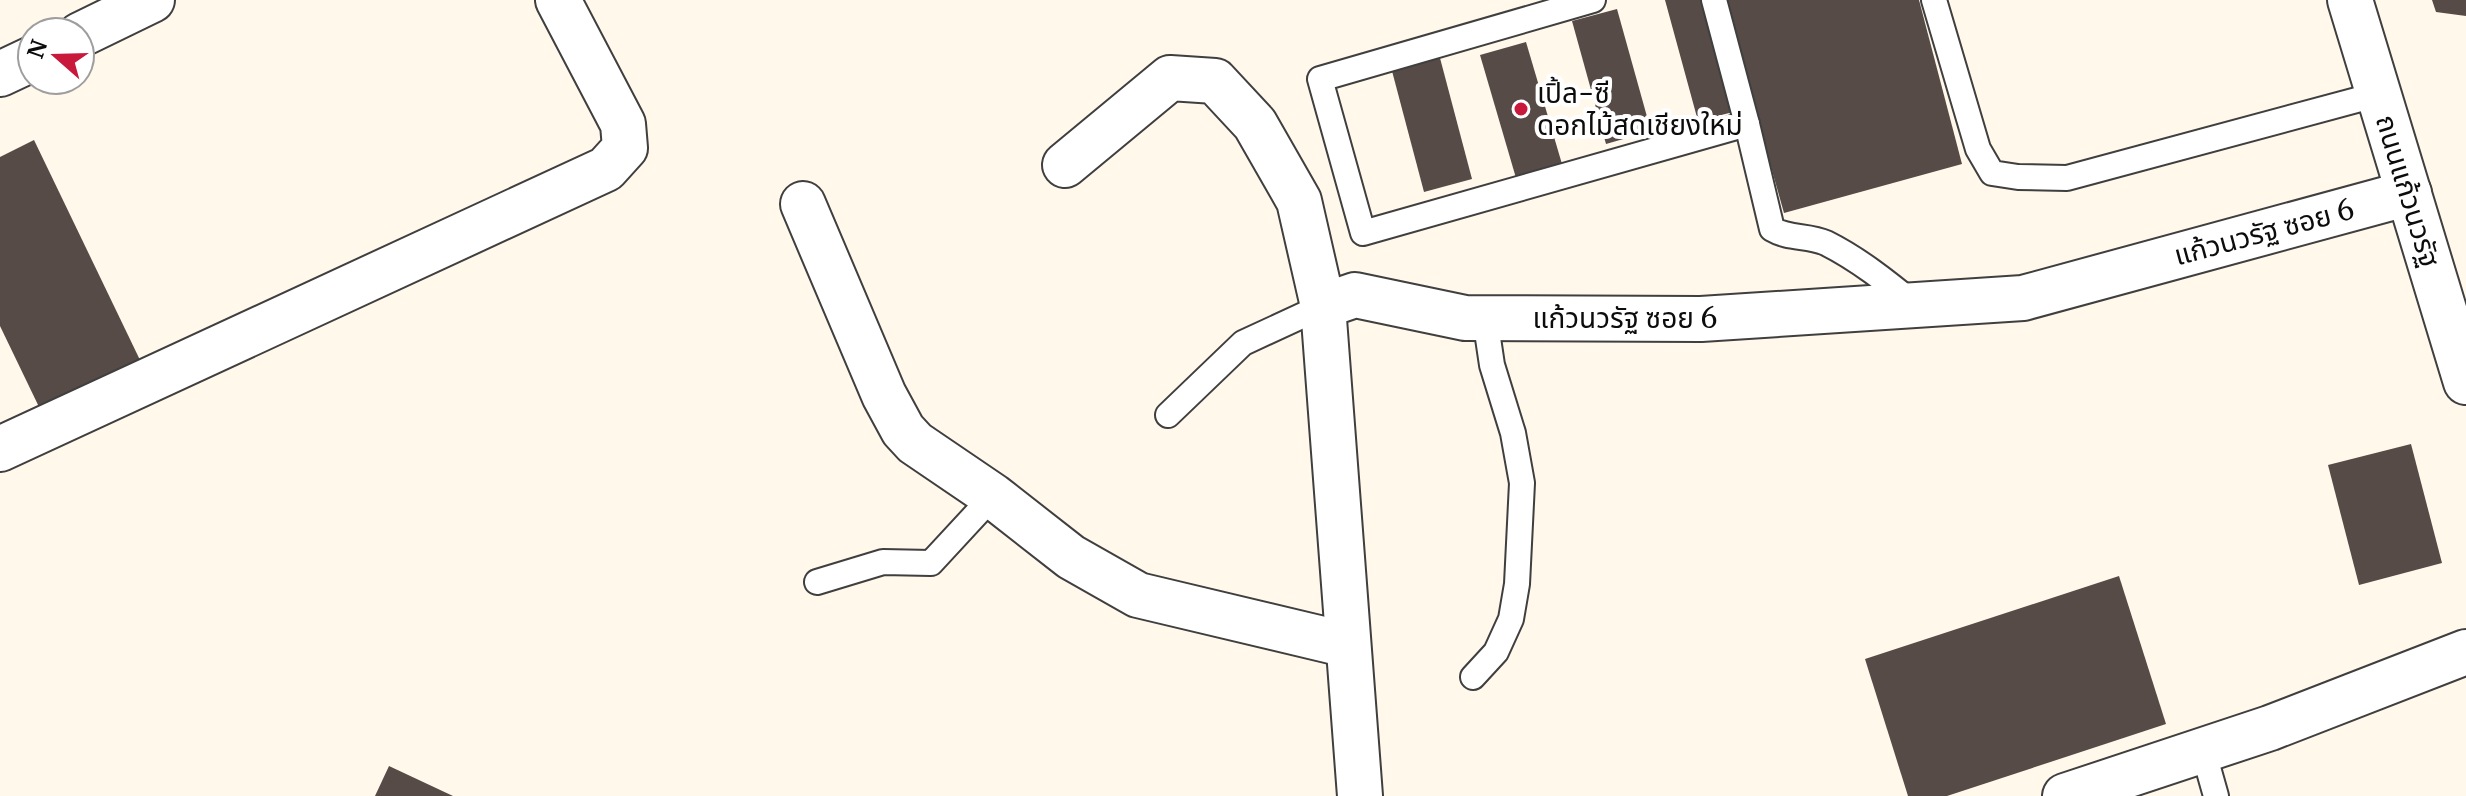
<svg xmlns="http://www.w3.org/2000/svg" width="2466" height="796" font-family="Merriweather,'Noto Sans Thai',serif">
	<style>
		.building { fill: #564b47 }
		.lines { fill: none; stroke-linecap: round; stroke-linejoin: round }
		.service-casing { stroke: #3f3f3f; stroke-width: 28 }
		.minor-casing { stroke: #3f3f3f; stroke-width: 48 }
		.tertiary-casing { stroke: #3f3f3f; stroke-width: 48 }
		.service { stroke: #fff; stroke-width: 24 }
		.minor { stroke: #fff; stroke-width: 44 }
		.tertiary { stroke: #fff; stroke-width: 44 }
		.poi-dot { fill: #c8183c; stroke: #fff; stroke-width: 3 }
		.labels { text-anchor: middle; stroke-width: 8; stroke-linejoin: round; paint-order: stroke }
		.poi-label { font-size: 28px; fill: #0c0c0c; stroke: #fff; text-anchor: start }
		.street-label { font-size: 28px; fill: #0c0c0c; stroke: #fff }
	</style>
	<rect width="100%" height="100%" fill="#fff8eb"/>
	<g class="building">
		<polygon points="1665,0 1707,0 1737,111 1698,121"/>
		<polygon points="1724,0 1919,0 1962,164 1784,213"/>
		<polygon points="2432,0 2466,0 2466,16 2436,12"/>
		<polygon points="1617,9 1651,131 1606,144 1572,21"/>
		<polygon points="1526,42 1562,164 1516,178 1480,55"/>
		<polygon points="1440,58 1472,179 1424,192 1392,71"/>
		<polygon points="34,140 140,360 40,409 0,326 0,157"/>
		<polygon points="2411,444 2442,563 2359,585 2328,465"/>
		<polygon points="2119,576 2166,724 1947,796 1908,796 1865,659"/>
		<polygon points="389,766 453,796 375,796"/>
	</g>
	<g class="lines">
		<defs>
			<g id="service">
				<polyline points="1593,0 1320,79 1363,233 1747,124"/>
				<path d="M1714,0L1747,124L1772,229C1789,239 1808,235 1826,243C1858,259 1887,282 1915,305"/>
				<polyline points="1934,0 1978,149 1992,173 2018,177 2067,178 2379,94"/>
				<polyline points="1168,415 1243,343 1323,306"/>
				<polyline points="817,582 883,562 931,563 993,496"/>
				<polyline points="1473,677 1496,652 1511,619 1517,584 1522,483 1513,433 1492,365 1485,318"/>
				<polyline points="2203,750 2216,796"/>
			</g>
			<g id="minor">
				<polyline points="80,35 152,0"/>
				<polyline points="0,74 32,59"/>
				<polyline points="1065,165 1170,78 1215,81 1255,124 1299,201 1323,306"/>
				<polyline points="803,204 884,395 903,430 915,443 993,496 1071,557 1138,595 1348,645"/>
				<polyline points="0,449 606,169 625,148 623,124 558,0"/>
				<polyline points="1360,796 1323,306 1355,295 1465,318 1701,319 2023,298 2409,193"/>
				<polyline points="2065,796 2270,728 2466,652"/>
			</g>
			<polyline id="tertiary" points="2350,0 2466,382"/>
		</defs>
		<use href="#service" class="service-casing"/>
		<use href="#minor" class="minor-casing"/>
		<use href="#tertiary" class="tertiary-casing"/>
		<use href="#service" class="service"/>
		<use href="#minor" class="minor"/>
		<use href="#tertiary" class="tertiary"/>
	</g>
	<circle class="poi-dot" cx="1521" cy="109" r="8"/>
	<g class="labels">
		<g class="poi-label">
			<text x="1537" y="103">เปิ้ล-ซี<tspan x="1537" dy="32">ดอกไม้สดเชียงใหม่</tspan></text>
		</g>
		<g class="street-label">
			<text transform="translate(2408 191) rotate(73)" y="10">ถนนแก้วนวรัฐ</text>
			<text transform="translate(2264 232) rotate(-15)" y="10">แก้วนวรัฐ ซอย 6</text>
			<text x="1625" y="328">แก้วนวรัฐ ซอย 6</text>
		</g>
	</g>
	<g transform="translate(56 56) rotate(290)"><circle r="38" fill="#ffffff" stroke="#9e9e9e" stroke-width="2"/>
	<path d="M0-6L14 30L0 20L-14 30Z" fill="#c8183c"/>
	<text y="-12" font-size="22" font-weight="bold" text-anchor="middle" fill="#0c0c0c">N</text>
	</g>
</svg>
